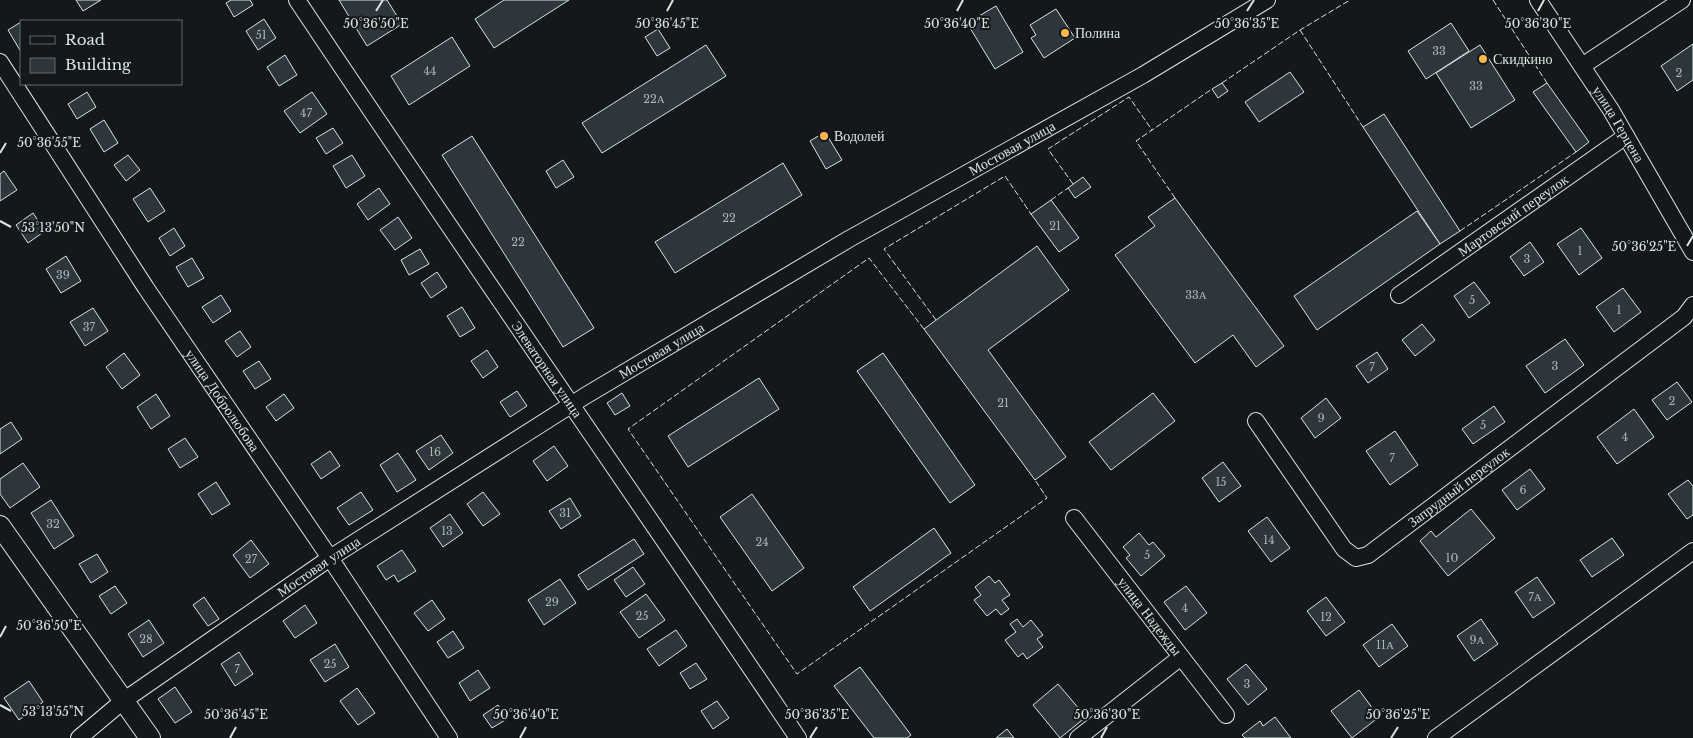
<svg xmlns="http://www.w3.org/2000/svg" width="1693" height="738" font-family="'Libre Baskerville',serif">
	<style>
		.building { fill: #2c363c; stroke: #d8e6dc }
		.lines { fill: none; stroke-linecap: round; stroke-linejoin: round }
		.minor-casing { stroke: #d8e6dc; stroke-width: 18 }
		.tertiary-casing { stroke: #d8e6dc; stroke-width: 22 }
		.minor { stroke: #14181c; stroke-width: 16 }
		.tertiary { stroke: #14181c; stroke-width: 20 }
		.fence { stroke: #d8e6dc; stroke-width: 1; stroke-dasharray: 6 2.5; stroke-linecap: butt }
		.ticks { fill: none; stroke: #d8e6dc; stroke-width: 2 }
		.poi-dot { fill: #ffb74d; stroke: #14181c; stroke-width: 2 }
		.labels { text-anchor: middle; stroke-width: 4; stroke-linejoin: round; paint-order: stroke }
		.number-label { font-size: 11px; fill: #adbab4 }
		.poi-label { font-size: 14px; fill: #d8e6dc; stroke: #14181c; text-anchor: start }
		.street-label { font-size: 14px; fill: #d8e6dc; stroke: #14181c }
		.ticks-label { font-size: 12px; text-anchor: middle; fill: #d8e6dc; stroke: #14181c; stroke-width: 4; stroke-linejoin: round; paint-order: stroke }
	</style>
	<rect width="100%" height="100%" fill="#14181c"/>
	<g class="building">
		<polygon points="76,0 101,0 83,11"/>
		<polygon points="231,0 250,0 253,5 234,17 226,3"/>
		<polygon points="339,0 387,0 402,24 367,46"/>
		<polygon points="504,0 569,0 494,48 475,19"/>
		<polygon points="996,6 1023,52 995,69 967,23"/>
		<polygon points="1056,9 1075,38 1044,58 1031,38 1036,35 1030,25"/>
		<polygon points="264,19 276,38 258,50 246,31"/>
		<polygon points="21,22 21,52 8,30"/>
		<polygon points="1451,23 1469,51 1426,79 1408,51"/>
		<polygon points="658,29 670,48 657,56 645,37"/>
		<polygon points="452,37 470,66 409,105 391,76"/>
		<polygon points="1693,44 1693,80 1677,91 1661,66"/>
		<polygon points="706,45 726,76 602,153 582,123"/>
		<polygon points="1480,45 1515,100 1471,128 1436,73"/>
		<polygon points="285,55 297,75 279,86 267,67"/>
		<polygon points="1290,72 1304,92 1259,122 1245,102"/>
		<polygon points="1222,83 1228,91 1218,98 1212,89"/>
		<polygon points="1547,83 1589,142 1576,152 1533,92"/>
		<polygon points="87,92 96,107 77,119 68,104"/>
		<polygon points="312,92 327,114 300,133 284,111"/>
		<polygon points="1384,114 1460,231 1440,244 1363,127"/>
		<polygon points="104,120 118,143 104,152 90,129"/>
		<polygon points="333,128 343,143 326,154 316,138"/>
		<polygon points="825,132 842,160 826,169 810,141"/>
		<polygon points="472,136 594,328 563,347 442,155"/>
		<polygon points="128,155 140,170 126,181 114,165"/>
		<polygon points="352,155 365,176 346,188 333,166"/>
		<polygon points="563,160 574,177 556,188 546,171"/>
		<polygon points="783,163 802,195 675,273 655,242"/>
		<polygon points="4,171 17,190 0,201 0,174"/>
		<polygon points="1083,177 1091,187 1075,198 1068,188"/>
		<polygon points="150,188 165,211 148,222 133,199"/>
		<polygon points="379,188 390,204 368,220 357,204"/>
		<polygon points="1175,198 1284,346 1256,367 1233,335 1195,363 1115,255 1155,226 1148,217"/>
		<polygon points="1051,200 1079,238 1059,252 1031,214"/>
		<polygon points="1417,211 1440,244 1317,330 1294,296"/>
		<polygon points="33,213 45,231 28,243 16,225"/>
		<polygon points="398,217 412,238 395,250 380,230"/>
		<polygon points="174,228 185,246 170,256 159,238"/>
		<polygon points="1581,228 1602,258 1579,275 1557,244"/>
		<polygon points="1530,242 1544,262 1524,276 1510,257"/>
		<polygon points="1037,246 1069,290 988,350 1066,457 1035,480 924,329"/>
		<polygon points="420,249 429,264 409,275 401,260"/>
		<polygon points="66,256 81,281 61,293 46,269"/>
		<polygon points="192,258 204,278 188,287 176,267"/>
		<polygon points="437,272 447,287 431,298 421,283"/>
		<polygon points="1474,282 1490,303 1469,318 1454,296"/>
		<polygon points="1623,288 1641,312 1614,332 1596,307"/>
		<polygon points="221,295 231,311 213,323 202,307"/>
		<polygon points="462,307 475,328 460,337 447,316"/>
		<polygon points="93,308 108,331 85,346 70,322"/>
		<polygon points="1422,324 1435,340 1415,356 1402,340"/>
		<polygon points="240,331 251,347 237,357 225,341"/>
		<polygon points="1565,339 1584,365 1545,393 1526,366"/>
		<polygon points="487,350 498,367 483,378 471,361"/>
		<polygon points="1377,352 1388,369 1368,383 1356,366"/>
		<polygon points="124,353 140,375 122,389 106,367"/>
		<polygon points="883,353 975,485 950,503 857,371"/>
		<polygon points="259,361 271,379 255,389 243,371"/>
		<polygon points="759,378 779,409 688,467 668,436"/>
		<polygon points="1677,382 1692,402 1667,420 1652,400"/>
		<polygon points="517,391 527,406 510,417 500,402"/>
		<polygon points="622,393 630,406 615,415 607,403"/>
		<polygon points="1153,393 1175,421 1111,470 1089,442"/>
		<polygon points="156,394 170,416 151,429 137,407"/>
		<polygon points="284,394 294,408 276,421 266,407"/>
		<polygon points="1326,398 1341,418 1315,438 1301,418"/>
		<polygon points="1494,406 1505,422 1473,444 1462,429"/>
		<polygon points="1634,409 1654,437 1617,464 1597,437"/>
		<polygon points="11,422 22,439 0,454 0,429"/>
		<polygon points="1395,431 1418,465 1390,485 1366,451"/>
		<polygon points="441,435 453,453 429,470 416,451"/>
		<polygon points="185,438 198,457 180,468 168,449"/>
		<polygon points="554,446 568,466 547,481 533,461"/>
		<polygon points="330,451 340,466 321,479 311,464"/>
		<polygon points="398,453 416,480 397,492 380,465"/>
		<polygon points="1223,462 1241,486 1219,502 1202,478"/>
		<polygon points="23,463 40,487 10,508 0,494 0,479"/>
		<polygon points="1530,469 1545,489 1517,510 1502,490"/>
		<polygon points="1688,480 1693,486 1693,515 1687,519 1668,494"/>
		<polygon points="216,482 230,504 212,515 198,494"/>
		<polygon points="361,492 373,510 349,525 337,508"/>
		<polygon points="483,492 500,514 483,526 467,504"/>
		<polygon points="752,494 804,568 772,591 720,517"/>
		<polygon points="570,498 581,516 561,529 549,511"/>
		<polygon points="51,500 74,536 54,549 31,513"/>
		<polygon points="1471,509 1495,538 1448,576 1420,541 1431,531 1436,537"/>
		<polygon points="450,514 463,533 443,547 430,528"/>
		<polygon points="1267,517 1290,548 1271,562 1248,531"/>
		<polygon points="934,528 951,553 870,611 853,587"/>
		<polygon points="1139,533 1149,545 1153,542 1165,556 1141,576 1126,558 1130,555 1123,547"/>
		<polygon points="1612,538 1624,555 1592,577 1580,560"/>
		<polygon points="634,539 644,554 588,590 578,575"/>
		<polygon points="251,540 269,564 250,578 233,555"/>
		<polygon points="402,550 416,571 398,582 394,575 386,580 377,566"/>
		<polygon points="97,554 108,572 91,583 79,564"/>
		<polygon points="633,567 645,584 626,597 614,580"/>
		<polygon points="989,576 995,583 999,580 1010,595 1002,600 1009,609 1001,615 996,609 987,616 974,600 981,595 975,587"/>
		<polygon points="1537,577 1555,603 1533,618 1515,592"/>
		<polygon points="560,579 576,603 544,625 528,600"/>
		<polygon points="115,586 127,603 111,614 99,596"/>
		<polygon points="1186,586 1207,613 1185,630 1164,602"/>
		<polygon points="646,594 665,620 639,638 620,612"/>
		<polygon points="204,597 219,619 208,626 193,605"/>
		<polygon points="1326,597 1345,622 1326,636 1307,611"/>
		<polygon points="432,600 445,619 428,631 414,613"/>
		<polygon points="305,605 317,623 295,638 283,621"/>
		<polygon points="1017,619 1023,627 1031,620 1043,635 1037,639 1043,647 1027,659 1023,653 1018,657 1005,640 1016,632 1010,624"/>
		<polygon points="1481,619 1498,644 1474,661 1457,636"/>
		<polygon points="149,620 164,643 143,657 128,634"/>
		<polygon points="1392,624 1408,646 1379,667 1363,645"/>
		<polygon points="676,630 687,646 659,666 647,649"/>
		<polygon points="453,631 464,648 448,658 437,642"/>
		<polygon points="335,644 349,667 325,682 310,660"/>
		<polygon points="239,652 253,674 235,686 221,664"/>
		<polygon points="696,663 707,679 690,689 680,673"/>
		<polygon points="1246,664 1267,689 1248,705 1227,679"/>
		<polygon points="860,667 911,735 907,738 874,738 834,686"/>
		<polygon points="478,670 490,688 470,701 459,683"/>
		<polygon points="29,681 43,702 19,720 4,698"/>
		<polygon points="1058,684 1086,717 1060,738 1033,705"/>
		<polygon points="175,687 192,712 175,723 158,699"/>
		<polygon points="357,688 375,713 358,725 340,701"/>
		<polygon points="1359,690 1379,717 1352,738 1331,711"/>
		<polygon points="717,701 729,718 713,729 701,711"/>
		<polygon points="498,705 507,719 492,728 483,715"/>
		<polygon points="1275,717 1291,738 1245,738 1242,735 1260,721 1263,726"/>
		<polygon points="1007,729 1014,738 996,738"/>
	</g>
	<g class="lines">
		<defs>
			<g id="minor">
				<path id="s1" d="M297,0C462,248 632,491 798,738"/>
				<path id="s2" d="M1538,0L1611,110L1693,252"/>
				<path id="s3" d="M0,62L146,288L330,558L449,738"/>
				<polyline points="1582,66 1682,0"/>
				<path id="s4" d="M1399,295L1626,136"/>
				<path id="s5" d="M1256,421L1344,549L1356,558L1368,555L1684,317L1693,305"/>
				<path id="s6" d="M1074,518L1226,715"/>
				<path id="s7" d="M79,738L123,701L330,558L585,396L849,239L1143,75L1267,0"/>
				<polyline points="1078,738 1181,657"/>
				<polyline points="1436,738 1693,551"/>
			</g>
			<polyline id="tertiary" points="0,526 150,738"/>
		</defs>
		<use href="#minor" class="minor-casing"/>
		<use href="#tertiary" class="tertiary-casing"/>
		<use href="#minor" class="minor"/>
		<use href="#tertiary" class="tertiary"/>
		<g class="fence">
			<polyline points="1493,0 1547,83"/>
			<polyline points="1300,30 1363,127"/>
			<polyline points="1222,83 1300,30 1350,0"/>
			<polyline points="1073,184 1048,149 1129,97 1152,130"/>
			<polyline points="1175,198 1136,141 1212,89"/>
			<polyline points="1051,200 1068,188"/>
			<polyline points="1460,231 1576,152"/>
			<polyline points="936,320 884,249 1005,176 1031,214"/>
			<polyline points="924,329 869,258 628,429 797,674 1047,498 1035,480"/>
		</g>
	</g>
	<path class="ticks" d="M376,11L383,0M667,11L673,0M957,11L963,0M1247,11L1254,0M1538,11L1544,0M0,153L6,143M0,221L11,227M1687,246L1693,236M0,637L6,626M0,705L11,711M230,738L236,727M520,738L526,727M810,738L817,727M1101,738L1107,727M1391,738L1398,727"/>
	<g class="poi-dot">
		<circle cx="1065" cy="33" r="5"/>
		<circle cx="1483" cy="59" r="5"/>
		<circle cx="824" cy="136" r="5"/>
	</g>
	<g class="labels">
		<g class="number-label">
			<text x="261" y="39">51</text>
			<text x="1439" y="55">33</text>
			<text x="430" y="75">44</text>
			<text x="1679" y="77">2</text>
			<text x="1476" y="90">33</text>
			<text x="654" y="103">22А</text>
			<text x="306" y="117">47</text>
			<text x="729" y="222">22</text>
			<text x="1055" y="230">21</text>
			<text x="518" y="246">22</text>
			<text x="1580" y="255">1</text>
			<text x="1527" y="263">3</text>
			<text x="63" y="279">39</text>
			<text x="1196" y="299">33А</text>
			<text x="1472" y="304">5</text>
			<text x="1619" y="314">1</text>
			<text x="89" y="331">37</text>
			<text x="1555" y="370">3</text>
			<text x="1372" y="371">7</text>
			<text x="1672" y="405">2</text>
			<text x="1003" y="407">21</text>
			<text x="1321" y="422">9</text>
			<text x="1483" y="429">5</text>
			<text x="1625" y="441">4</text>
			<text x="435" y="456">16</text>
			<text x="1392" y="462">7</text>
			<text x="1221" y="486">15</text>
			<text x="1523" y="494">6</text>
			<text x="565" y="517">31</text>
			<text x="53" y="528">32</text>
			<text x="447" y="535">13</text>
			<text x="1269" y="544">14</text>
			<text x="762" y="546">24</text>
			<text x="1147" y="559">5</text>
			<text x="1452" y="562">10</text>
			<text x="251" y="563">27</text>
			<text x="1535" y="601">7А</text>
			<text x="552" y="606">29</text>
			<text x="1185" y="612">4</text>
			<text x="642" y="620">25</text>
			<text x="1326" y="621">12</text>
			<text x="146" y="643">28</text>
			<text x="1477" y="644">9А</text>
			<text x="1385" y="649">11А</text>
			<text x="330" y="668">25</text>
			<text x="237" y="673">7</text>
			<text x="1247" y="688">3</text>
		</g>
		<g class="poi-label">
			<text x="1075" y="38">Полина</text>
			<text x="1493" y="64">Скидкино</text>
			<text x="834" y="141">Водолей</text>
		</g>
		<g class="street-label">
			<text dy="5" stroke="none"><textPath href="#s2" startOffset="148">улица Герцена</textPath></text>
			<text dy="5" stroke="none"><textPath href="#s7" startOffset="1105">Мостовая улица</textPath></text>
			<text dy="5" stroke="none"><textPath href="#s4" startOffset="139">Мартовский переулок</textPath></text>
			<text dy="5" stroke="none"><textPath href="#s7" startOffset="700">Мостовая улица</textPath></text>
			<text dy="5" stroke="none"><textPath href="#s1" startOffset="446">Элеваторная улица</textPath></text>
			<text dy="5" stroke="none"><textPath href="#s3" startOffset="405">улица Добролюбова</textPath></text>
			<text dy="5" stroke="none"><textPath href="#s5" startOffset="296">Запрудный переулок</textPath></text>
			<text dy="5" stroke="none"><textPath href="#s7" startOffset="295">Мостовая улица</textPath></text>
			<text dy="5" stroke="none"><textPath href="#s6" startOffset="124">улица Надежды</textPath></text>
		</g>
	</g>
	<g class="ticks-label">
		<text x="667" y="28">50°36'45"E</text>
		<text x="957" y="28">50°36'40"E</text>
		<text x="376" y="28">50°36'50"E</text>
		<text x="1247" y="28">50°36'35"E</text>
		<text x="1538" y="28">50°36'30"E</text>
		<text x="49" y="147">50°36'55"E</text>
		<text x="53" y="232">53°13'50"N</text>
		<text x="1644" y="251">50°36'25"E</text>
		<text x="49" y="630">50°36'50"E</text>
		<text x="53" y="716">53°13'55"N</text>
		<text x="236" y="719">50°36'45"E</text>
		<text x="526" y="719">50°36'40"E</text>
		<text x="817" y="719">50°36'35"E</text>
		<text x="1107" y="719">50°36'30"E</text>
		<text x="1398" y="719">50°36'25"E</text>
	</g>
	<rect x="20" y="20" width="162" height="65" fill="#14181c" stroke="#626a69"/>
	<rect x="30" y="36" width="25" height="8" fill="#14181c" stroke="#626a69"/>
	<text x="65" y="45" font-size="15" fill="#d8e6dc">Road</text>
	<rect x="30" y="58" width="25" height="15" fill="#2c363c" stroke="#626a69"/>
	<text x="65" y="70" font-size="15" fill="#d8e6dc">Building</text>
</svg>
